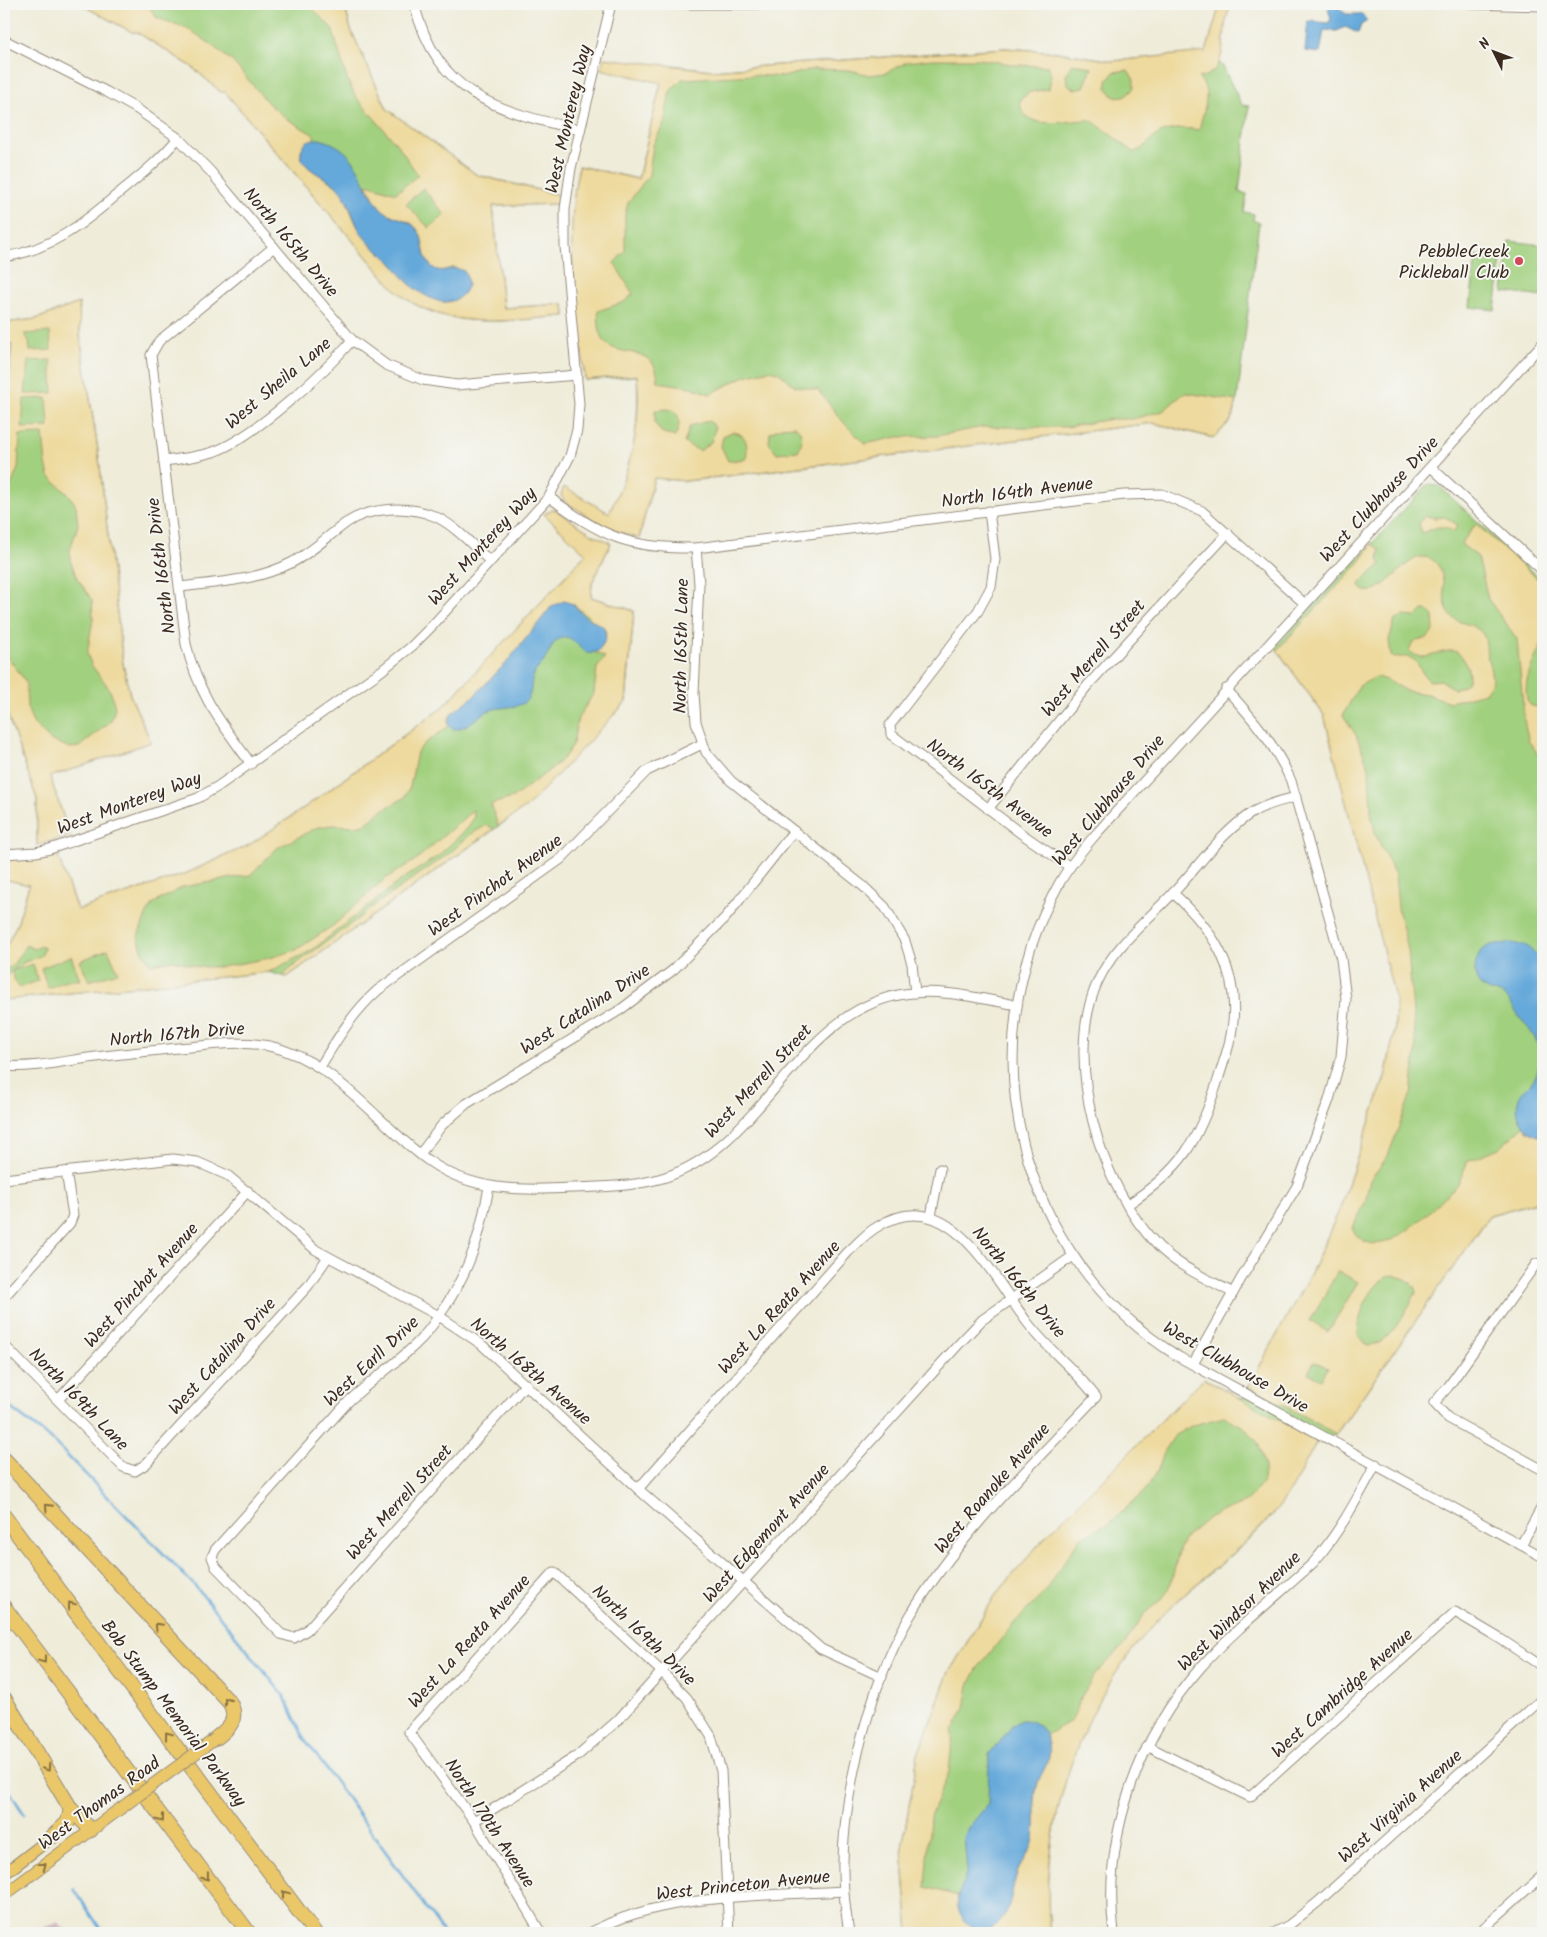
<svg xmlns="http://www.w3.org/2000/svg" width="1547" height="1937" font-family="Kalam,sans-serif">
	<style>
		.industrial { fill: #d2bec5 }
		.green { fill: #a1d07e; stroke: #6e7d4e }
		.sand { fill: #eeda9e; stroke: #94825e; fill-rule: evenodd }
		.water { fill: #65a9da; stroke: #506a7c }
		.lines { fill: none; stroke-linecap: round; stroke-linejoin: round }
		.stream { stroke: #65a9da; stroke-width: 2.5 }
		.minor-casing { stroke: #958b7c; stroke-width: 11 }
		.major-casing { stroke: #958b7c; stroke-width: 13 }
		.highway-casing { stroke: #958b7c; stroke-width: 16 }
		.minor { stroke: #fff; stroke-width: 9 }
		.major { stroke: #eac769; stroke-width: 11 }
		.highway { stroke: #eac769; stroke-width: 14 }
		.major-bridge-casing { stroke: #958b7c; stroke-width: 13; stroke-linecap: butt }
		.major-bridge { stroke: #eac769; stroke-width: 11 }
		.oneway { stroke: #8a7140 }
		.poi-dot { fill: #d1495b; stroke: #f6f6f2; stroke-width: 2 }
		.labels { text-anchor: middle; stroke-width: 4; stroke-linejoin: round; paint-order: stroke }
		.street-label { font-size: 18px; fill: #3b2a1e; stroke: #f6f6f2 }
		.poi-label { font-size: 18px; fill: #3b2a1e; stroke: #f6f6f2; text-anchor: end }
	</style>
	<rect width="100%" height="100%" fill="#f6f6f2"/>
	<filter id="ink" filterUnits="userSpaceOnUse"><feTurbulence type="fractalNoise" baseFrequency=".02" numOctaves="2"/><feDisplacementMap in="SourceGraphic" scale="10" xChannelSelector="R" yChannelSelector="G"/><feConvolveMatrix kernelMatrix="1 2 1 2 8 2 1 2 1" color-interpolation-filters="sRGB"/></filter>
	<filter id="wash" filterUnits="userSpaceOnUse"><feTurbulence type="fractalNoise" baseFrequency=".0096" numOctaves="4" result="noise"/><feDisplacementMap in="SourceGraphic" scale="20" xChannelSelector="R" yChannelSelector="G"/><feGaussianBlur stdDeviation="1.12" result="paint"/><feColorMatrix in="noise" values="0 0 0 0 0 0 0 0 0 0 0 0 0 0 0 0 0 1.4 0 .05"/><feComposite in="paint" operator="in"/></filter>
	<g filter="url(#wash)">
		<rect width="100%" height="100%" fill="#efecd9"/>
		<polygon class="industrial" points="57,1922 69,1933 31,1933"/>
		<g class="green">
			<path d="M80,4H344L351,30L387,109L477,175L559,195L558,204L493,206L503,308L564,304L565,316C505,321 435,333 390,284L224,91L222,93L191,66L135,31L134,33Z"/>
			<path d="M1005,48L1057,52L1113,61L1206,53L1222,65L1242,105L1249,106L1239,192L1247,194L1244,212L1254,214L1253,221L1259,222L1237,401L1231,420L1214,438L1153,423L686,481L654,478L639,539L603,526C631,469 640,440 637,376L585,380C578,309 564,236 579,166L638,179L661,83L673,65L711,70Z"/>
			<polygon points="1509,241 1543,245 1543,297 1503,292"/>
			<polygon points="1476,256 1501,259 1500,272 1494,271 1500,272 1495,310 1470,307"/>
			<polygon points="79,303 80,337 98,450 123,664 130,695 151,742 50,777 70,836 37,845 37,799 4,705 4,434 12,344 4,343 4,323 36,319"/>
			<path d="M1427,485L1439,486L1543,582V1200L1490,1215L1336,1434C1331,1436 1324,1438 1319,1441C1310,1447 1286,1498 1275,1512C1243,1551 1199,1579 1163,1614C1082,1695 1039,1819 1050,1933H909L902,1848L918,1755L948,1674L995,1596L1046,1536L1204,1378L1242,1399L1312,1271L1339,1211L1386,1074L1395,1028L1396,1002L1374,897L1324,715L1275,647Z"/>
			<polygon points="600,539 611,543 592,583 591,597 634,611 626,702 527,806 287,977 268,972 4,1000 4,951 18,922 29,885 4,879 4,860 57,854 77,910 185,874 249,845 297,813 442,708"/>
		</g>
		<g class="sand">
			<path d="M80,4H147L157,18L189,29L209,43L233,62L268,103L287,119L314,135V139L311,140L301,150C301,172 327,175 339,189C349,201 351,217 360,230C369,243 381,252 392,263C408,279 422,301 447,302L468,286L467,277L454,267C446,269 439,274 432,267C420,257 426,241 417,229C409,218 396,219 386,213C376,207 372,193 367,184L396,193L418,175L399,147L356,97L347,79L332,28L308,4H344L351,30L387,109L477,175L559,195L558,204L493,206L503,308L564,304L565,316C505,321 435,333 390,284L224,91L222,93L191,66L135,31L134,33ZM423,188L445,215L429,228L406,204Z"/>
			<path d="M1220,4H1231C1228,11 1226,19 1225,27C1222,47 1225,74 1198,78C1214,90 1202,114 1199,130C1186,127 1163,128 1153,138C1147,143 1143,150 1134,152L1091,120C1071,119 1020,135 1020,100L1030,92L1049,89L1051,75L1048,66L1016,65L980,59H932L907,62L885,73L869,75L850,70L813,69L783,77L755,75L682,79L670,91L664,123L653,145L649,175L628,203L625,215V251L614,263L633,294L624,302L598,311C599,319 598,330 602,338C614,362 657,340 658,382L691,387L710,394L745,376L770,370L778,372L795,386L818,390L845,424L865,444L898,437L937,436L983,427H1066L1111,419H1133L1163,411L1182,395L1187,393L1237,401L1231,420L1214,438L1153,423L686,481L654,478L639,539L603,526L564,501L561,495L564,487L609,513C631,468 642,425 637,375L585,380C578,310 563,236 579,166L638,179L661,83L601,69L604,58L711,70L1005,48L1057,52L1113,61L1206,52ZM1072,64H1080L1092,68L1084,87L1074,89L1067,84L1066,75ZM1128,70L1134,80V88L1126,96L1114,97L1107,88V81L1114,72ZM668,409C683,413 680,426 675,437L661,432L655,423V410ZM708,421L713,424L715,429L711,442L700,451L684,443L690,426ZM794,426C804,431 803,442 798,451L777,453L769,443L770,433L781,427ZM732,432C748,433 748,447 746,459L728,461L721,446L723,436Z"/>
			<path d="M79,303L80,337L98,450L123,664L130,695L151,742L50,777L70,836L37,845V799L4,705V652L26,682L27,707L33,723L50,740L70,748L79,747L111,721L115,708L112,695L106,684L92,666L87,654L93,619L92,600L77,578L70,560V550L78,525L76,506L70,496L49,476L46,464L43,434L20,435L18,468L4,504V434L12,344L4,343V323L36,319ZM50,332L51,350L30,351L29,341L24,334ZM51,360L53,393L25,394L28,361ZM47,398L49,427L22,428L24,399Z"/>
			<path d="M554,509L592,534L611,543L592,583L591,597L634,611L626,702L528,806L498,826L491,804L513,798L556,765L566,755L573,743L578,718L594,693L597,668L605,657L596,653L604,643L606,631L573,604L552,606L507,662L473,697L452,713L448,720L449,726L424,744L417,752L410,787L404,798L381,811L367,823L357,826L332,825L318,827L277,848L250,875L183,887L154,903L147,913L138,936L142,950L150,964L173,960L199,967H222L269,958L296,950L334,925L385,879L417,859L473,810L474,817L468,828L438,856L400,881L312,950L269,972L4,1000V977L23,963L42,955L44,948L42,946L34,949L26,945L13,965L4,971V951L18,922L29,885L4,879V860L57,854L77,910L185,874L249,845L297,813L442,708L586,554L544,514ZM108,949L118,972L89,981L80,961ZM71,956L80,980H68L48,988L41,968ZM33,964L38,981L20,987L15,981L11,971Z"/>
			<path d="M1425,516L1434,518L1445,517L1456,524V528L1453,532C1443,522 1433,529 1422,533L1419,523Z"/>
			<path d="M1476,524L1543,584C1543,594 1546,636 1543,642C1534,660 1520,685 1529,705L1536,707L1541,702L1543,691V762L1529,741L1525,726L1517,639L1488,599L1478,557L1461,544Z"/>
			<path d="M1372,544L1380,550L1378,559L1381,564L1359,584L1363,590C1381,600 1406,555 1423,557C1450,559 1440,595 1448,611C1453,621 1461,622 1470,625C1488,633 1485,641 1487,656C1489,663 1491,670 1492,678L1491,684L1485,693L1450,702L1427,694L1406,691L1387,680L1376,677L1359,686L1343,715L1356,735L1369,768L1371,812L1375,833L1395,875L1398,908L1408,950L1416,1050L1411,1094L1388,1156L1370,1180L1365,1203L1352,1229C1379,1272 1430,1209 1453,1189L1458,1184L1468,1161L1499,1148L1524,1126L1527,1131L1543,1137V1200L1490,1215L1336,1434L1249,1386L1312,1271L1339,1211L1386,1074L1395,1028L1396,1002L1324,715L1277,650L1359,563ZM1423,610H1427L1433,616L1434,630L1428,638L1413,642L1409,650C1424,668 1443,644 1459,653C1470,666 1476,686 1454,689L1441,680L1430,681C1415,670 1422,652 1394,658L1391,656L1389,640L1395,620L1403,616L1416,617ZM1338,1271L1358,1282L1328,1332L1310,1321ZM1392,1275C1402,1277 1415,1281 1416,1293C1407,1309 1388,1348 1367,1346L1359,1337C1355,1317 1372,1280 1392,1275ZM1314,1361L1328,1368L1321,1379L1308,1373Z"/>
			<path d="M487,825L494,829L287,977L284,976C286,968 356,923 369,909L450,853L471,834Z"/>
			<path d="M1204,1378L1317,1441C1304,1465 1292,1492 1274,1513C1241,1551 1198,1579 1163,1615C1082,1697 1039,1819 1050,1933H909L902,1848L918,1755L948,1674L995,1596L1046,1536ZM1224,1417L1244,1427L1258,1443L1265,1466L1262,1484L1247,1501L1208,1518L1187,1536L1180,1547L1170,1587L1163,1598L1145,1613L1125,1644L1095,1675L1079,1700L1075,1713L1071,1721L1046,1735C1051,1755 1041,1768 1037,1787C1033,1803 1036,1820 1034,1837C1032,1851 1024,1858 1018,1871C1011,1886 1011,1908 1000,1921C981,1937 955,1919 958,1896L925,1887L930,1817L949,1772L953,1731L965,1708L969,1685L977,1669L1015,1622L1043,1594L1080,1538L1110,1523L1144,1492L1157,1472L1164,1452L1175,1435L1193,1425Z"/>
		</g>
		<g class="water">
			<polygon points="1336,5 1346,14 1362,14 1367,21 1361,25 1358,33 1345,27 1337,31 1324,30 1320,53 1305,51 1308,21 1329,23 1331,18 1328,9 1332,5"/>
			<path d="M319,139C362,149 358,183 381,208C391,219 407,217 417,229C426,240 420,256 432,267C442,276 452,264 464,271C475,287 459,304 442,302C432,300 422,294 414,288C405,281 399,271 391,262C381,253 369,245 361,233C352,218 350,199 336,186C326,176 292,166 303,146C306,140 312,139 319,139Z"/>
			<path d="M564,601L573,604L584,616L604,627L606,638L599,651L588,654L570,638C553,635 552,649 544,661C541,666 535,670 533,676C530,685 533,695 525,702C516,709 499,706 488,711C478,716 462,733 451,728L448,723L452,713L473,697L507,662L552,606Z"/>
			<path d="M1511,943L1527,946L1543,962V1137C1526,1135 1512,1115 1519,1098C1522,1091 1527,1088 1531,1083C1540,1073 1542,1056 1537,1043C1533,1032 1525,1025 1518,1015C1514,1010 1512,1004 1508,999C1500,991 1489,993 1481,986C1470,975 1475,953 1488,946C1495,943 1504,944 1511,943Z"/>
			<path d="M1021,1720C1042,1719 1054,1742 1048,1761C1044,1771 1038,1779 1036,1789C1033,1806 1037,1823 1034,1839C1031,1854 1022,1860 1017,1873C1010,1895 1010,1932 978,1930L964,1921L957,1907L958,1896L967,1872L964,1837L969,1827L988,1804L989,1755L1013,1725Z"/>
		</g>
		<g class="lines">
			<g class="stream">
				<polyline points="4,1403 51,1439 196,1587 284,1696 304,1738 444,1933"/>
				<polyline points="4,1783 24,1814"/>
				<polyline points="74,1889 103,1933"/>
			</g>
		</g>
	</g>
	<g filter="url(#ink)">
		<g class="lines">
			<defs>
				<g id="minor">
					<path d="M414,4C439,97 496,110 580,130"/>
					<polyline points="688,4 758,4"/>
					<polyline points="1471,4 1543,6"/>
					<polyline points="4,40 107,92 137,109 178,138 210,171 352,340 386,365 423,380 457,385 577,375"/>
					<path d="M4,257C51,250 84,223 119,193C140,176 161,159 178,138"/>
					<path d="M1543,343L1096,834C1083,849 1070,865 1060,882C966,1048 1017,1256 1179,1357L1543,1557"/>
					<path d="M164,461C181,459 197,457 213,452C253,438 324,373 352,340"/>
					<polyline points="1431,467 1543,571"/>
					<path d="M549,497C602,536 628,549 696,548L1124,495L1162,494L1202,511L1305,604"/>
					<polyline points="989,511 995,559 991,587 978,611 890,725 891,734 1019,832 1070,867"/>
					<polyline points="696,548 699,584 694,693 696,722 706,752 731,781 863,886 885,907 905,941 912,964 915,993"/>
					<path d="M180,587C218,582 256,581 291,563C311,553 328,536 346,523C370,507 407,505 434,516C455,525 473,546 490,561"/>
					<path d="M251,764C220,721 199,696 186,644L151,355L159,341L274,247"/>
					<polyline points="988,809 1088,685 1228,533"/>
					<polyline points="4,854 36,852 50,849 198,798 217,787 381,671 411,647 431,627 549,497 570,456 577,430 579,404 565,246 565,209 571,168 611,4"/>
					<path d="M4,1066C32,1068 60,1062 88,1058C122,1054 156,1050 190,1047C216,1044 243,1041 269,1046C313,1055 346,1087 377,1116C394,1131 410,1148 429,1161C471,1191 520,1191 570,1188C598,1187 627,1187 655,1180C763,1154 794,1011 904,994C941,988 981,999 1017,1005"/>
					<path d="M320,1067C337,1039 353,1012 378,990L561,859L647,771L702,744"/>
					<polyline points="420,1154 442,1125 466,1104 620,1010 673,970 726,917 794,831"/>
					<polyline points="4,1179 173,1159 197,1162 227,1175 316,1250 439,1316 481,1344 638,1489 821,1649 882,1677"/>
					<path d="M489,1187C480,1235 472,1265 445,1307C437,1318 430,1330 420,1340C398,1363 371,1380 348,1402L215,1550L212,1557L216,1567L281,1634L294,1638L307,1630L526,1384"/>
					<path d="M1127,1205C1182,1169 1198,1142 1218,1080C1223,1063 1230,1046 1232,1029C1241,972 1213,929 1173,893"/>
					<polyline points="931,1216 940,1169"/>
					<polyline points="1543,1263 1536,1264 1448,1387 1434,1403 1448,1418 1543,1470"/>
					<path d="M1233,1293C1208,1279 1179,1267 1159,1247C1100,1188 1062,1060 1098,981C1114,946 1150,918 1176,890C1200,864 1223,831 1253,812C1266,804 1281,801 1296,797"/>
					<polyline points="4,1297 70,1223 73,1215 66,1172"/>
					<polyline points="4,1345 123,1467 135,1471 146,1464 308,1286 328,1257"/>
					<path d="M1193,1364L1242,1277L1297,1186L1329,1100L1341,1057L1346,999L1341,959L1291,781C1277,747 1251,716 1226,689"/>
					<polyline points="58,1400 248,1191"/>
					<path d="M638,1489L848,1252C857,1244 866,1233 877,1227C948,1181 992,1276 1027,1322C1047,1349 1075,1369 1096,1397C1031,1466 959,1534 910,1616C868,1688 837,1809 844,1892C845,1906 847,1920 849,1933"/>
					<polyline points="1521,1545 1543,1505"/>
					<polyline points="1147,1746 1250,1797 1455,1612 1499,1638 1543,1667"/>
					<polyline points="474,1821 577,1756 617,1721 958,1345 982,1320 1073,1256"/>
					<polyline points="541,1933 474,1821 409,1732 554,1572 663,1673 687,1698 711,1736 721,1771 729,1933"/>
					<path d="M590,1933C658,1893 766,1896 843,1891"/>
					<path d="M1114,1933C1102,1837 1138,1738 1201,1667C1235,1629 1276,1597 1313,1563C1339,1533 1357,1499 1376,1464"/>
					<polyline points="1274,1933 1289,1925 1318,1902 1543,1698"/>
					<polyline points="1478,1933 1543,1875"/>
				</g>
				<g id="major">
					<polyline points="4,1874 52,1837"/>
					<polyline points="4,1895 113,1814"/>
				</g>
				<g id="highway">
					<path d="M4,1459L230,1703C239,1720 229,1728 215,1739"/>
					<polyline points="4,1516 315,1933"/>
					<polyline points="4,1607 249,1933"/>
					<polyline points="4,1698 71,1809 91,1830"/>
					<polyline points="52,1837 68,1822 71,1809"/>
				</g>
			</defs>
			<use href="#minor" class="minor-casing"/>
			<use href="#major" class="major-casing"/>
			<use href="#highway" class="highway-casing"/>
			<use href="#minor" class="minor"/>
			<use href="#major" class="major"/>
			<use href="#highway" class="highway"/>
			<defs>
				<polyline id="major-bridge" points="113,1814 215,1739"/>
			</defs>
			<use href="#major-bridge" class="major-bridge-casing"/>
			<use href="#major-bridge" class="major-bridge"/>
		</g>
		<defs><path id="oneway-chevron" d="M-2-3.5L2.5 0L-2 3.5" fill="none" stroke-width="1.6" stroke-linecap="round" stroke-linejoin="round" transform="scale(1.25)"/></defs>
		<g class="oneway">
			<use href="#oneway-chevron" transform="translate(48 1507) rotate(-133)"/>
			<use href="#oneway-chevron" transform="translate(71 1605) rotate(-127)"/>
			<use href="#oneway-chevron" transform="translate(158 1626) rotate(-133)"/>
			<use href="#oneway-chevron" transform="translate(43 1660) rotate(53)"/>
			<use href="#oneway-chevron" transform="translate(227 1701) rotate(-128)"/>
			<use href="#oneway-chevron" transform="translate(168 1735) rotate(-127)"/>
			<use href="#oneway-chevron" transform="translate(47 1768) rotate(58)"/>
			<use href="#oneway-chevron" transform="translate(161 1819) rotate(53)"/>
			<use href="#oneway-chevron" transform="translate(43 1866) rotate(-37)"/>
			<use href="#oneway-chevron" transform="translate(206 1877) rotate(52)"/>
			<use href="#oneway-chevron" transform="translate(285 1894) rotate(-127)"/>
		</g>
	</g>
	<circle class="poi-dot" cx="1519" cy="261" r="5"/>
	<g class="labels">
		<g class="street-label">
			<text transform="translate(568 119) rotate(-77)" y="6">West Monterey Way</text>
			<text transform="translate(291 242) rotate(50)" y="6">North 165th Drive</text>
			<text transform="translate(278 383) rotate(-40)" y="6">West Sheila Lane</text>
			<text transform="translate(1017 492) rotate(-7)" y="6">North 164th Avenue</text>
			<text transform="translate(1379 499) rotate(-47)" y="6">West Clubhouse Drive</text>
			<text transform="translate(482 546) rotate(-48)" y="6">West Monterey Way</text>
			<text transform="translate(161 566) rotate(-97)" y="6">North 166th Drive</text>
			<text transform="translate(681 646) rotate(-89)" y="6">North 165th Lane</text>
			<text transform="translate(1093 658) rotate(-49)" y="6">West Merrell Street</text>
			<text transform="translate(990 788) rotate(37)" y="6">North 165th Avenue</text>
			<text transform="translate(1108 800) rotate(-50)" y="6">West Clubhouse Drive</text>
			<text transform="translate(129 803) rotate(-20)" y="6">West Monterey Way</text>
			<text transform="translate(495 885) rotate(-36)" y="6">West Pinchot Avenue</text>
			<text transform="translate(585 1009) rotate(-33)" y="6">West Catalina Drive</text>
			<text transform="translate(177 1034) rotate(-5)" y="6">North 167th Drive</text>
			<text transform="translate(758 1081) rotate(-47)" y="6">West Merrell Street</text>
			<text transform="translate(1019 1282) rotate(51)" y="6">North 166th Drive</text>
			<text transform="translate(141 1285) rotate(-48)" y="6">West Pinchot Avenue</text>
			<text transform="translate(779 1307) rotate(-48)" y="6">West La Reata Avenue</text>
			<text transform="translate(222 1356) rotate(-48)" y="6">West Catalina Drive</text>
			<text transform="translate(371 1361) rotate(-43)" y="6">West Earll Drive</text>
			<text transform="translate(1236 1367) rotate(30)" y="6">West Clubhouse Drive</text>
			<text transform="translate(531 1371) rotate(41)" y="6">North 168th Avenue</text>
			<text transform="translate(79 1399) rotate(46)" y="6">North 169th Lane</text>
			<text transform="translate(992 1488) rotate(-49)" y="6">West Roanoke Avenue</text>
			<text transform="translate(399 1502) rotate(-48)" y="6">West Merrell Street</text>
			<text transform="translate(766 1533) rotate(-48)" y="6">West Edgemont Avenue</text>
			<text transform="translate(1239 1611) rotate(-44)" y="6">West Windsor Avenue</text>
			<text transform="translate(644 1635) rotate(44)" y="6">North 169th Drive</text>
			<text transform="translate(469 1641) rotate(-48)" y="6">West La Reata Avenue</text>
			<text transform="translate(1342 1693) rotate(-42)" y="6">West Cambridge Avenue</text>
			<text transform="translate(174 1713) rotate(53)" y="6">Bob Stump Memorial Parkway</text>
			<text transform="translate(99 1803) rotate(-36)" y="6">West Thomas Road</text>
			<text transform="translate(1400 1806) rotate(-42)" y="6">West Virginia Avenue</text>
			<text transform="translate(490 1823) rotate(57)" y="6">North 170th Avenue</text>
			<text transform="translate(743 1885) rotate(-6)" y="6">West Princeton Avenue</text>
		</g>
		<g class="poi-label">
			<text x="1509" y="257">PebbleCreek<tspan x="1509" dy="21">Pickleball Club</tspan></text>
		</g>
	</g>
	<rect width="1547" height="1937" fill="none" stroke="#f6f6f2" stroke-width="20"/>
	<g transform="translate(1494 52) rotate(312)" stroke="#f6f6f2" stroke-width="4" paint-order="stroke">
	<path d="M0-4L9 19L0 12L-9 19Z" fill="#3b2a1e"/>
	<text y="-8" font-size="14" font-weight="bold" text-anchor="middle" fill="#3b2a1e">N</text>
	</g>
</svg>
